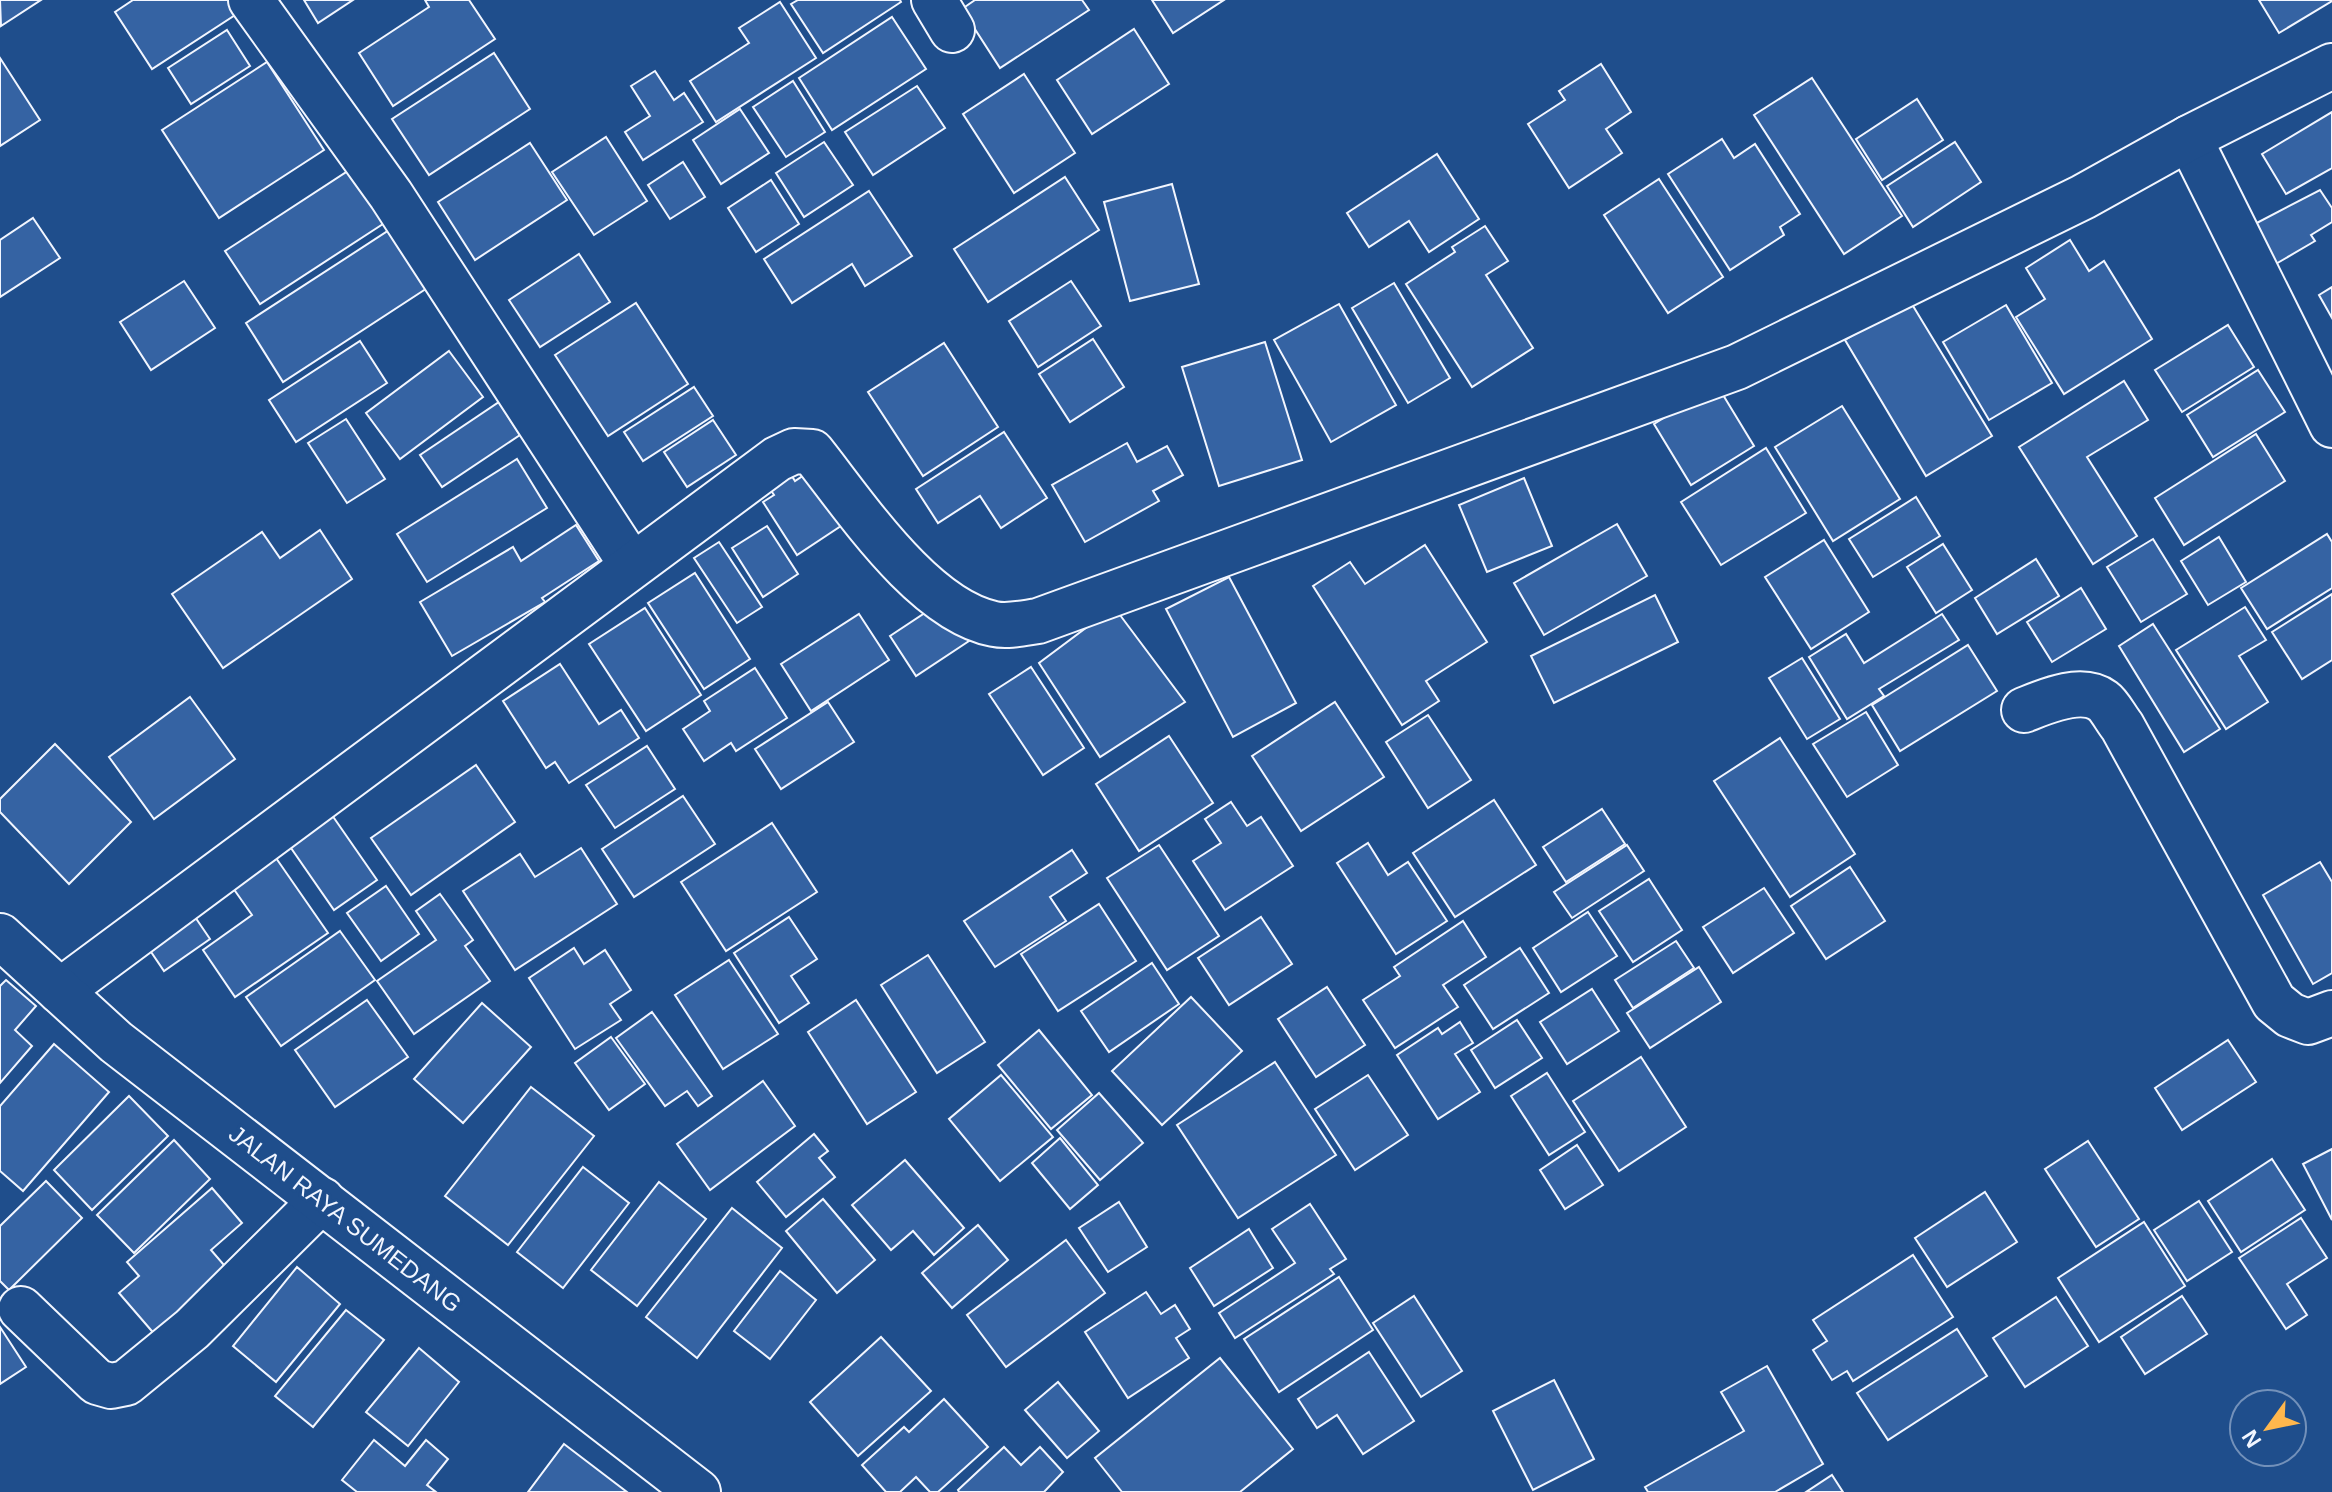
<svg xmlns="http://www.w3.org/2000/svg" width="2332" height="1492" font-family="Helvetica,sans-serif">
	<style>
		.building { fill: #3563a3; stroke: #f2f6ff; stroke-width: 2 }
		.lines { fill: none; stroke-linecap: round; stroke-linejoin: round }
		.minor-casing { stroke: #f2f6ff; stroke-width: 48 }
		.trunk-casing { stroke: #f2f6ff; stroke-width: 48 }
		.minor { stroke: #1f4e8c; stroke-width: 44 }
		.trunk { stroke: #1f4e8c; stroke-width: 44 }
		.labels { text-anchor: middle; stroke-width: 6; stroke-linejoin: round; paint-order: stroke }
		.street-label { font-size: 24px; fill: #f2f6ff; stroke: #1f4e8c }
	</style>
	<rect width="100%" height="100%" fill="#1f4e8c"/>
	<g class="building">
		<polygon points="0,0 41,0 1,26"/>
		<polygon points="133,0 245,0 249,6 152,69 115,12"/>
		<polygon points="304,0 353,0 318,23"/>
		<polygon points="425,0 469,0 495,39 393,106 359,53 429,7"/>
		<polygon points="798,0 900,0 901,2 823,53 791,4"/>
		<polygon points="975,0 1082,0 1089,10 1000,68 962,9"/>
		<polygon points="1152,0 1224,0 1173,33"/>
		<polygon points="2259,0 2332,0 2332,1 2279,33"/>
		<polygon points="780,2 816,58 716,122 690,81 749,43 739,28"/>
		<polygon points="892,17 926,69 832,130 799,78"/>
		<polygon points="1134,29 1169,84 1092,134 1057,80"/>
		<polygon points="227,30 250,66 191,104 168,68"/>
		<polygon points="494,53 530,109 429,175 392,119"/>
		<polygon points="0,58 40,120 0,146"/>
		<polygon points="267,62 324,150 219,218 162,130"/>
		<polygon points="1601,64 1631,112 1606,129 1622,153 1569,188 1528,124 1565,100 1559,91"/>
		<polygon points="655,71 674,100 684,93 703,122 643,160 625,132 650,116 631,86"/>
		<polygon points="1024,74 1075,153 1014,193 963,114"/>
		<polygon points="1812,78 1902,216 1844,254 1754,115"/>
		<polygon points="793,81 825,132 786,157 753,107"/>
		<polygon points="917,86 945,128 873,175 845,132"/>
		<polygon points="1917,99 1943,140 1882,180 1856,139"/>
		<polygon points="740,109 769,153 721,184 693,140"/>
		<polygon points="2332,112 2332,168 2286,194 2262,154"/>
		<polygon points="606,137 647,201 594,235 552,172"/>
		<polygon points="1722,139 1734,158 1755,144 1800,214 1780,227 1784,235 1730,270 1668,174"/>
		<polygon points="824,142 853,185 804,217 776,173"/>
		<polygon points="1955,142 1981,182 1913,227 1887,186"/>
		<polygon points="530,143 567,200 475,260 438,202"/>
		<polygon points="1437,154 1479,219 1429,252 1409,221 1369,247 1347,213"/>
		<polygon points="683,162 705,197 670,219 648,185"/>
		<polygon points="351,169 386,222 260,304 225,251"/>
		<polygon points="1065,177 1099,230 988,302 954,249"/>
		<polygon points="1659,179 1723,277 1668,313 1604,215"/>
		<polygon points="771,180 799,224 756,252 728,208"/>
		<polygon points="1172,184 1199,284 1130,301 1104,202"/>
		<polygon points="2320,190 2332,208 2332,222 2311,235 2315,241 2274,265 2251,226"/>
		<polygon points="869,191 912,256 865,286 852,264 792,303 764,259"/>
		<polygon points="33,218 60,258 0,297 0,240"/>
		<polygon points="400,223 438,281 283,382 246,323"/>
		<polygon points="1485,226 1508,261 1486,275 1533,348 1472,387 1406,284 1455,252 1452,247"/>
		<polygon points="2070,240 2089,271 2104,261 2152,339 2064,394 2016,317 2045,299 2026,268"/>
		<polygon points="579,254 610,302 540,347 509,300"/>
		<polygon points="184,281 215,328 151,370 120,322"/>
		<polygon points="1071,281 1101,326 1038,367 1009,321"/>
		<polygon points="1394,283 1450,378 1408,403 1352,308"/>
		<polygon points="2332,287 2332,318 2319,295"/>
		<polygon points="1910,301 1992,436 1926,476 1845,340"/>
		<polygon points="636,303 688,384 608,436 555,355"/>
		<polygon points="1339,304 1396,405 1331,442 1274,340"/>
		<polygon points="2006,305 2052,383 1989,420 1943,342"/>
		<polygon points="2228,325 2254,367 2182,412 2155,370"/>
		<polygon points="1093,339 1124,387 1070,422 1039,374"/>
		<polygon points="360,341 387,383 296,442 269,400"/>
		<polygon points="1265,342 1302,460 1219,486 1182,367"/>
		<polygon points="944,343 998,427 923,476 868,392"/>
		<polygon points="449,351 483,397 400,459 366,413"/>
		<polygon points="2258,370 2285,412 2213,457 2187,415"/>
		<polygon points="2124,381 2148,420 2087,457 2137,536 2093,564 2019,447"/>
		<polygon points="1717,385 1754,446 1691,485 1654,424"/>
		<polygon points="694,387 713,416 643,461 624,432"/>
		<polygon points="499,402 520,435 442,487 420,455"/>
		<polygon points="1842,406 1900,499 1833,541 1775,447"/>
		<polygon points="346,419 385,479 347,503 308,443"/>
		<polygon points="713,420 736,455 687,487 664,452"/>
		<polygon points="1004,432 1047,498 1001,528 980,496 938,523 916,489"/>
		<polygon points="2256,434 2285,481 2184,545 2155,498"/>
		<polygon points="1127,443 1137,462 1167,446 1183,475 1153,491 1159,501 1085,542 1052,485"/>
		<polygon points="1766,448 1806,513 1721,565 1681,502"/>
		<polygon points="517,459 547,508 427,582 397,534"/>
		<polygon points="785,465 795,481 819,465 853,518 797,555 763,502 774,495 763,479"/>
		<polygon points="1524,478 1552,546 1487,572 1459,505"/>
		<polygon points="1916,497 1940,536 1873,577 1849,539"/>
		<polygon points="1617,524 1647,576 1544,635 1514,583"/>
		<polygon points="576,525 599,561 542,598 545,602 452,656 420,602 513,547 521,561"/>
		<polygon points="767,526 798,574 763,597 732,548"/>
		<polygon points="320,530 352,579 223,668 172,594 262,532 280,558"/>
		<polygon points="2327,534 2332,542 2332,588 2267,629 2241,588"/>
		<polygon points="2219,537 2246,582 2208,605 2181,561"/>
		<polygon points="2153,539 2187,594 2141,622 2107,567"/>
		<polygon points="1824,540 1869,612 1811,649 1765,577"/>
		<polygon points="719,542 762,607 737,623 694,558"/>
		<polygon points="1943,544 1972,590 1936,613 1907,567"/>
		<polygon points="1425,545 1487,642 1426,681 1439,701 1402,725 1313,586 1350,562 1365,584"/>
		<polygon points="2036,559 2059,596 1997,634 1975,598"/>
		<polygon points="695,573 750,659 704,689 648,603"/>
		<polygon points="1229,577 1296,703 1233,737 1166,609"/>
		<polygon points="2081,588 2106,629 2052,662 2027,622"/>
		<polygon points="2332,594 2332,660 2302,679 2272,632"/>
		<polygon points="1655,595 1678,642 1554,703 1531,656"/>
		<polygon points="943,601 969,641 916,676 890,636"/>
		<polygon points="1114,607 1185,702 1100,757 1039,663"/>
		<polygon points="2245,607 2266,640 2239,656 2268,702 2226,729 2176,650"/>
		<polygon points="645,608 701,695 646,731 589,644"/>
		<polygon points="859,614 889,660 811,711 781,664"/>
		<polygon points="1942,614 1959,640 1879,689 1884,696 1847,719 1809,657 1846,634 1864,663"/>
		<polygon points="2153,624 2220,729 2184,752 2119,646"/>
		<polygon points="1968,645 1997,691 1900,751 1872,705"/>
		<polygon points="1802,658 1840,719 1807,739 1769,678"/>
		<polygon points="560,664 599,724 621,710 639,738 569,783 555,762 546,768 503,701"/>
		<polygon points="1031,667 1084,748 1043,775 989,694"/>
		<polygon points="755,668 787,718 736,751 731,743 704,761 683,729 710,711 704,701"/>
		<polygon points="190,697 235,759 154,819 109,757"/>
		<polygon points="828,702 854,742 781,789 755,749"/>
		<polygon points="1335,702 1384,777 1301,831 1252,756"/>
		<polygon points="1866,712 1898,765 1847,797 1813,744"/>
		<polygon points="1428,715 1471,780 1428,808 1386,742"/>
		<polygon points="1169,736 1213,803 1139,851 1096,784"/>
		<polygon points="1780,738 1855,854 1790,897 1714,781"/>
		<polygon points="55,744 131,822 69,884 0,812 0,799"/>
		<polygon points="647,746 675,789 615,828 586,785"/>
		<polygon points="476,765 515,822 411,895 371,838"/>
		<polygon points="683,796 715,844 634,897 602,849"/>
		<polygon points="1494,800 1536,865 1455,917 1413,853"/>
		<polygon points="1231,802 1247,826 1261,817 1293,866 1225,910 1193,861 1221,843 1205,819"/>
		<polygon points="325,805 377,880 334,910 282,835"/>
		<polygon points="1602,809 1625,844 1566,882 1543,847"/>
		<polygon points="772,823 817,892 726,951 681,882"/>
		<polygon points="1368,843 1388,875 1408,862 1447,921 1396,954 1337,863"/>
		<polygon points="1159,845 1219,936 1167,970 1107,878"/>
		<polygon points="1627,845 1644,871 1572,918 1554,892"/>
		<polygon points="581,848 617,904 515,970 463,891 520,854 535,877"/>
		<polygon points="1072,850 1087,873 1050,897 1066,921 995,967 964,921"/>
		<polygon points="276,858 328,933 235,997 203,950 252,915 233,888"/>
		<polygon points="2320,862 2332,882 2332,973 2313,984 2263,895"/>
		<polygon points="1850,867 1885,921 1826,959 1791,906"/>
		<polygon points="1649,879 1682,930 1633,962 1599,911"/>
		<polygon points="386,886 419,934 381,961 347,913"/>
		<polygon points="1764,888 1794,933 1733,973 1703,927"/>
		<polygon points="440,894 473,940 465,946 490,981 414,1034 377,981 436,940 416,911"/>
		<polygon points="1099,904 1136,961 1058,1011 1021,954"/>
		<polygon points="191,911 210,939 164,971 145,943"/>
		<polygon points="1588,912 1617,956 1561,992 1533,948"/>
		<polygon points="789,917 817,959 791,976 809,1003 779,1023 734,953"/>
		<polygon points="1261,917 1292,964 1229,1005 1198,958"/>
		<polygon points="1463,921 1486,957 1443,985 1458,1007 1395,1048 1363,1000 1400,976 1394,967"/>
		<polygon points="340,931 375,980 281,1046 246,997"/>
		<polygon points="1676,941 1694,968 1633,1008 1615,980"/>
		<polygon points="574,948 584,964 605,950 631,990 610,1004 621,1020 575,1049 529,978"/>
		<polygon points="1520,948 1549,993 1493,1029 1464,985"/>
		<polygon points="928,955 985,1042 937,1073 881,985"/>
		<polygon points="729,960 778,1034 723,1069 675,995"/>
		<polygon points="1152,963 1179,1004 1109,1052 1081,1011"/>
		<polygon points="1699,967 1721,1002 1650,1048 1627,1013"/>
		<polygon points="6,980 36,1006 15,1030 32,1046 0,1083 0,986"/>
		<polygon points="1327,987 1365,1045 1316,1077 1278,1019"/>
		<polygon points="1592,989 1619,1031 1567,1064 1540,1022"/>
		<polygon points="1191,997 1242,1051 1162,1125 1112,1071"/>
		<polygon points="367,1000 408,1057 335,1107 295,1050"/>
		<polygon points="856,1000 916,1092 867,1124 808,1032"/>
		<polygon points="482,1003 531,1047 463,1123 414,1079"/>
		<polygon points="652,1012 712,1096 698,1106 687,1091 665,1106 616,1038"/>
		<polygon points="1517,1020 1542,1058 1495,1088 1471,1050"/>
		<polygon points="1460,1022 1473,1043 1455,1054 1480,1092 1438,1119 1397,1055 1438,1028 1442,1034"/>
		<polygon points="1039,1030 1092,1095 1051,1129 998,1065"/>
		<polygon points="611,1037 645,1084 609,1110 575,1063"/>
		<polygon points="2228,1040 2256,1082 2182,1130 2155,1088"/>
		<polygon points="54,1044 109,1092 23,1191 0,1171 0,1106"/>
		<polygon points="1641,1057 1686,1127 1619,1171 1573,1101"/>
		<polygon points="1275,1062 1336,1155 1238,1218 1177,1125"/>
		<polygon points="1547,1073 1585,1132 1549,1155 1511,1096"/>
		<polygon points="1001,1075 1053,1137 1000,1181 949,1119"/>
		<polygon points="1368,1075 1408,1135 1355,1170 1315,1109"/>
		<polygon points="763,1081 795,1126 710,1190 677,1144"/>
		<polygon points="531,1087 594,1136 508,1245 445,1196"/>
		<polygon points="1099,1093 1143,1143 1100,1180 1057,1130"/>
		<polygon points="129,1096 168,1136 92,1210 54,1170"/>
		<polygon points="814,1134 828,1151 819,1158 835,1177 786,1217 757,1182"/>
		<polygon points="1060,1138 1098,1185 1070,1209 1032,1163"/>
		<polygon points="174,1140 210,1179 134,1253 97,1215"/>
		<polygon points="2088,1141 2139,1219 2096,1247 2045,1169"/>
		<polygon points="1577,1145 1603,1185 1565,1209 1540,1170"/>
		<polygon points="2332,1149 2332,1220 2303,1164"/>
		<polygon points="2272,1159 2305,1210 2241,1252 2208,1201"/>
		<polygon points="905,1160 964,1228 934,1255 913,1231 891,1250 852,1205"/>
		<polygon points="583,1167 629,1203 563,1288 517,1252"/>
		<polygon points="46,1181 82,1218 9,1290 0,1281 0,1226"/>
		<polygon points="659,1182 706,1219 637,1306 591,1270"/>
		<polygon points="212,1188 242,1223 211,1250 236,1279 163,1344 119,1293 139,1276 127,1262"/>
		<polygon points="1985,1192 2017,1242 1947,1287 1915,1238"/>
		<polygon points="823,1199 875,1260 837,1293 786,1231"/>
		<polygon points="2199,1201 2232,1252 2187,1281 2154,1230"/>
		<polygon points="1119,1202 1147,1247 1108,1272 1079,1228"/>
		<polygon points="1310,1204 1346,1259 1330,1269 1334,1274 1235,1338 1219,1313 1295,1263 1272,1229"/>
		<polygon points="732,1208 782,1248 697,1358 646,1317"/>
		<polygon points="2301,1218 2327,1258 2287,1284 2307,1315 2286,1329 2239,1258"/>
		<polygon points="2144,1222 2185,1286 2099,1342 2058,1278"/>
		<polygon points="978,1225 1008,1260 952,1308 922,1273"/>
		<polygon points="1249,1229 1273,1268 1214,1306 1190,1268"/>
		<polygon points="1066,1240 1105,1293 1006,1367 967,1315"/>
		<polygon points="1913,1255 1953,1317 1853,1381 1847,1371 1832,1380 1813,1350 1827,1341 1813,1320"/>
		<polygon points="297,1267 340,1304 276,1382 233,1346"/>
		<polygon points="780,1271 816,1300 770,1359 734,1331"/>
		<polygon points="1339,1277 1373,1330 1279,1392 1244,1339"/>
		<polygon points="1146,1292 1161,1314 1175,1305 1190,1329 1176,1338 1189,1358 1128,1398 1085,1332"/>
		<polygon points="1414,1296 1462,1371 1421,1397 1373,1323"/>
		<polygon points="2182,1296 2207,1334 2145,1374 2121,1337"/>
		<polygon points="2056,1297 2088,1346 2025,1387 1993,1338"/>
		<polygon points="346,1310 384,1340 313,1427 275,1396"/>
		<polygon points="0,1327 26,1367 0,1384"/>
		<polygon points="1957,1329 1987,1376 1888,1440 1857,1393"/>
		<polygon points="881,1337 931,1391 858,1456 810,1402"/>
		<polygon points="419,1348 459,1382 408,1446 366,1412"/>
		<polygon points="1369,1352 1414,1421 1363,1454 1337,1415 1317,1428 1298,1399"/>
		<polygon points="1220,1358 1293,1449 1240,1492 1122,1492 1095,1458"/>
		<polygon points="1767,1366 1823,1464 1775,1492 1648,1492 1645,1487 1744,1431 1721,1392"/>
		<polygon points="1554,1380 1594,1459 1533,1490 1493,1411"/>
		<polygon points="1058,1382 1099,1431 1067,1458 1025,1410"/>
		<polygon points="944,1399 988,1447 938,1492 930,1492 916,1477 900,1492 886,1492 862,1465 904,1427 909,1432"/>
		<polygon points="374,1440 405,1466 426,1440 448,1459 427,1485 436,1492 357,1492 342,1480"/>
		<polygon points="564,1444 627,1492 528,1492"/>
		<polygon points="1004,1447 1021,1465 1040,1447 1063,1472 1044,1492 959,1492 958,1490"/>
		<polygon points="1832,1475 1843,1492 1806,1492"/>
	</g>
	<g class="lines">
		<defs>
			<g id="minor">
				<polyline points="251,0 391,195 631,564"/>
				<polyline points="934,0 952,30"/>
				<polyline points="2189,138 2332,425"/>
				<path d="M2024,710C2044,702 2081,685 2103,701C2110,706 2116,719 2122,726L2274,1002L2290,1015L2308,1022L2332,1013"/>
				<path d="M60,991L777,459L794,451L812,452C855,506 923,610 994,624C1008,627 1024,623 1038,621L1737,367L2083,197L2189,138L2332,66"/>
				<polyline points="21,1309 97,1382 111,1386 126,1383 192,1329 322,1200"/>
			</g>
			<polyline id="trunk" points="0,936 116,1042 698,1492"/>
		</defs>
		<use href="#minor" class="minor-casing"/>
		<use href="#trunk" class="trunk-casing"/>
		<use href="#minor" class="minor"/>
		<use href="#trunk" class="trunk"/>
	</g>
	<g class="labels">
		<g class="street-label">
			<text transform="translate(345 1219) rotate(38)" y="8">JALAN RAYA SUMEDANG</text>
		</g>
	</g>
	<g transform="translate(2268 1428) rotate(237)"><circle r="38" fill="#1f4e8c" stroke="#7391ba" stroke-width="2"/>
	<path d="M0-6L14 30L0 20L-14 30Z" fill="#ffb74d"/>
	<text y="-12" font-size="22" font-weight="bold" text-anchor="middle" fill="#f2f6ff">N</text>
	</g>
</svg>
